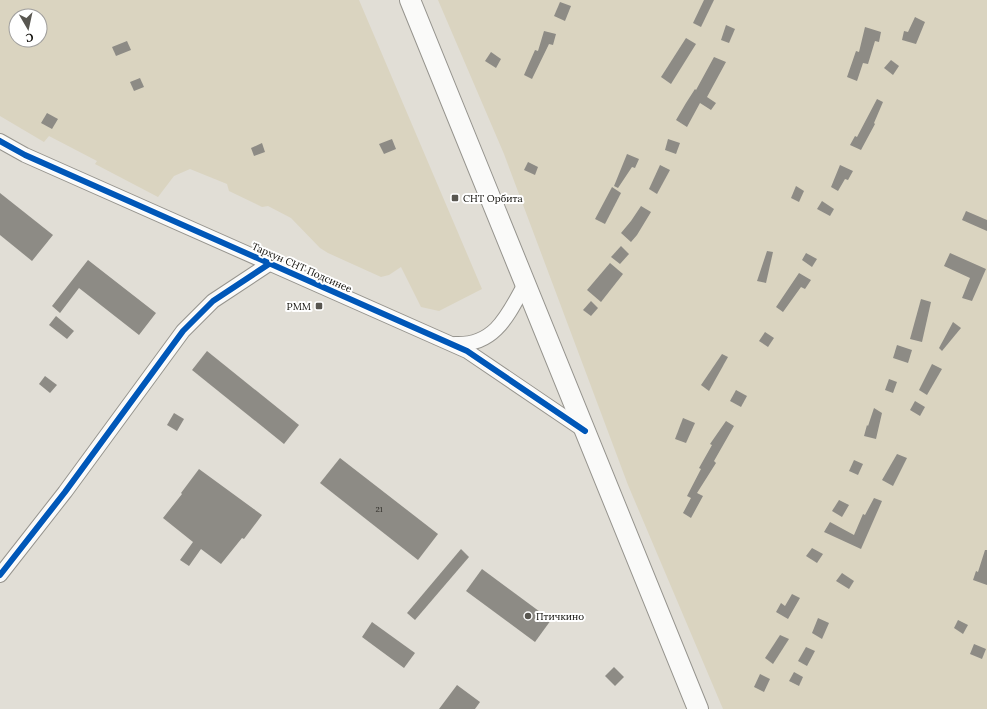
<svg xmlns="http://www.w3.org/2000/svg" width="987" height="709" font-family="Lora,serif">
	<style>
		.green { fill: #dad4c0; fill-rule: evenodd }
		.building { fill: #8d8b85 }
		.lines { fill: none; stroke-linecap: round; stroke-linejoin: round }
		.minor-casing { stroke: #96948e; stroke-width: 16 }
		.secondary-casing { stroke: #96948e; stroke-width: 22 }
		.minor { stroke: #fafaf9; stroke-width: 14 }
		.secondary { stroke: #fafaf9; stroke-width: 20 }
		.cycleway-casing { stroke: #fff; stroke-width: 8 }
		.cycleway { stroke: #0057b8; stroke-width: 6 }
		.poi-dot { fill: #585650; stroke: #fff; stroke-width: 1.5 }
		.labels { text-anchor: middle; stroke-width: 4; stroke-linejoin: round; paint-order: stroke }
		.number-label { font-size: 8px; fill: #2e2c27 }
		.poi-label { font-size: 10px; fill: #0e0d08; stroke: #fff; text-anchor: start }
		.street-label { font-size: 10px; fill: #0e0d08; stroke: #fff }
	</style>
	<rect width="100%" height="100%" fill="#e1ded6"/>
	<g class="green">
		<path d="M0,0H359L482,289L439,311L421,307L401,267L389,275L381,277L328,253L320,248L291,218L268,206L262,207L229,191L227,184L190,169L174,176L158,197L95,164L97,161L49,136L44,142L0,116ZM16,16H40V40H16Z"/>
		<polygon points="438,0 987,0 987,709 723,709 628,485 504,154"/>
	</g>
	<g class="building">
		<polygon points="704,0 714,0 701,27 693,23"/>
		<polygon points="560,2 571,6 565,21 554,16"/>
		<polygon points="915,17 925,22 916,44 902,40 904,31 908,32"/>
		<polygon points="726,25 735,29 729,43 721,40"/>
		<polygon points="865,27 881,32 879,42 875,41 868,64 863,63 857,81 847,77 856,51 859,52"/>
		<polygon points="544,31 556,34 553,45 549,44 532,79 524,75 535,50 538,51"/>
		<polygon points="686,38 696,44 671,84 661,77"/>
		<polygon points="127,41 131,50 116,56 112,47"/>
		<polygon points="491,52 501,59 496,68 485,61"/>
		<polygon points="714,57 726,62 707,97 716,103 711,110 700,103 687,127 676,120 686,103 695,89 696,90"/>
		<polygon points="891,60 899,66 893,75 884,68"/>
		<polygon points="140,78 144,87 134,91 130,82"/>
		<polygon points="877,99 883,102 874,123 875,124 861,150 850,145 855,136 857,137"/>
		<polygon points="47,113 58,119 52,129 41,123"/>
		<polygon points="392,139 396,149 384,154 379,144"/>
		<polygon points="668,139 680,143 676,154 665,150"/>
		<polygon points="262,143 265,152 254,156 251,148"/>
		<polygon points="627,154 639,159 635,168 632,167 618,188 614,186"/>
		<polygon points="528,162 538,167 535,175 524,170"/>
		<polygon points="660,165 670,170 657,194 649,189"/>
		<polygon points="840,165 853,171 848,180 845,179 838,191 831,187"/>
		<polygon points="796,186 804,191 799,202 791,198"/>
		<polygon points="612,187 621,193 605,224 595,219"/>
		<polygon points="0,193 53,235 32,261 0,235"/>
		<polygon points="822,201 834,209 830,216 817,209"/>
		<polygon points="641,206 651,212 637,235 631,242 621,233 631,221"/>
		<polygon points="966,211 987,220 987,231 962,220"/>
		<polygon points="621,246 629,254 620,264 611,257"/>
		<polygon points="767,251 773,252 766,283 757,281"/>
		<polygon points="806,253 817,259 812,267 802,260"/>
		<polygon points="950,253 986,269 972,301 962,298 970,278 944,266"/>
		<polygon points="88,260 156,313 139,335 79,288 60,313 52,306"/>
		<polygon points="610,263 623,274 601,302 587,290"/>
		<polygon points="799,273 811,280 805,289 801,287 783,312 776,307"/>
		<polygon points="921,299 931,302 922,342 910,339"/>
		<polygon points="591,301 598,308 591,316 583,310"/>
		<polygon points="56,316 74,331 67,339 49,325"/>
		<polygon points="953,322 961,328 942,351 939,348"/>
		<polygon points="765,332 774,338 768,347 759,341"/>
		<polygon points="897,345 912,350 908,363 893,358"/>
		<polygon points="207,351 299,425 284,444 192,370"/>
		<polygon points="722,354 728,357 709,391 701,385"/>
		<polygon points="932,364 942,369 927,395 919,390"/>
		<polygon points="45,376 57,385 50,393 39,384"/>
		<polygon points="889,379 897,382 893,393 885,390"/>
		<polygon points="736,390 747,396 741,407 730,401"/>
		<polygon points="915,401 925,407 920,416 910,410"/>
		<polygon points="874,408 882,413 876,439 864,436 867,425 868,426"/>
		<polygon points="174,413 184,419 177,431 167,425"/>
		<polygon points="683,418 695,423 686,443 675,439"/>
		<polygon points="726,421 734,426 714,461 716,463 697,493 703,496 691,518 683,513 691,498 687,496 701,469 699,468 712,445 710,444"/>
		<polygon points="897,454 907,458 893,486 882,480"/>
		<polygon points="340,458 438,534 418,560 320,483"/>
		<polygon points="854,460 863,464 858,475 849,471"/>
		<polygon points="199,469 262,515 244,539 242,538 221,564 201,549 189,566 180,560 193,542 163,518 182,494 181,493"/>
		<polygon points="874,498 882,501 861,549 824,532 830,522 854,535 863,514 865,515"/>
		<polygon points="839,500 849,505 842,517 832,511"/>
		<polygon points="812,548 823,554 817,563 806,556"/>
		<polygon points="461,549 469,557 415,620 407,613"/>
		<polygon points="985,550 987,550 987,585 973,580 976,571 978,572"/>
		<polygon points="482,569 551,620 535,642 466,591"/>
		<polygon points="842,573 854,581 849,589 836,581"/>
		<polygon points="792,594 800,598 788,619 776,612 781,603 785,606"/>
		<polygon points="818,618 829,623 822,639 812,633"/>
		<polygon points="958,620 968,625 963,634 954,628"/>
		<polygon points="372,622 415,653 404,668 362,637"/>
		<polygon points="780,635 789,639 773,664 765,658"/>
		<polygon points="974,644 986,649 982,659 970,654"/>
		<polygon points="806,647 815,651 807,666 798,661"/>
		<polygon points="614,667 624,677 615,686 605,676"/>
		<polygon points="794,672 803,677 799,686 789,681"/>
		<polygon points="760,674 770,679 764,692 754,687"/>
		<polygon points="457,685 480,702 475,709 439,709"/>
	</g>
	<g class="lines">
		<defs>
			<g id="minor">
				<polyline points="0,141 25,155 467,351 585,431"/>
				<path d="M455,344C495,346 508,315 525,284"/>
				<polyline points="0,575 65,492 183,331 213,301 269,264"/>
			</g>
			<polyline id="secondary" points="410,0 698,709"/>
		</defs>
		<use href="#minor" class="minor-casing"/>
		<use href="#secondary" class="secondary-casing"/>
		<use href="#minor" class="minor"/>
		<use href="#secondary" class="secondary"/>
		<defs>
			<g id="cycleway">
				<polyline points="0,141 25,155 467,351 585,431"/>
				<polyline points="0,575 65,492 183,331 213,301 269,264"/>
			</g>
		</defs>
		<use href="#cycleway" class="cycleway-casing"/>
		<use href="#cycleway" class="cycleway"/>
	</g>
	<g class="poi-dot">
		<rect x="451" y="194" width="8" height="8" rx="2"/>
		<rect x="315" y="302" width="8" height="8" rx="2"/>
		<circle cx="528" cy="616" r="4"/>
	</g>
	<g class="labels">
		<g class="number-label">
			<text x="379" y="512">21</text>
		</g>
		<g class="poi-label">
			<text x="463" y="202">СНТ Орбита</text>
			<text x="311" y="310" text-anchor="end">РММ</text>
			<text x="536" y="620">Птичкино</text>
		</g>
		<g class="street-label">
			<text transform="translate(302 267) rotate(24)" y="4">Тархун СНТ Подсинее</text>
		</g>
	</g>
	<g transform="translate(28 28) rotate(171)"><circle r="19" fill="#ffffff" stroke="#9f9e9c"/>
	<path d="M0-3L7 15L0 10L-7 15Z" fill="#585650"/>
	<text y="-6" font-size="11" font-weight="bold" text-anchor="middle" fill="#0e0d08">С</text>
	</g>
</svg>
